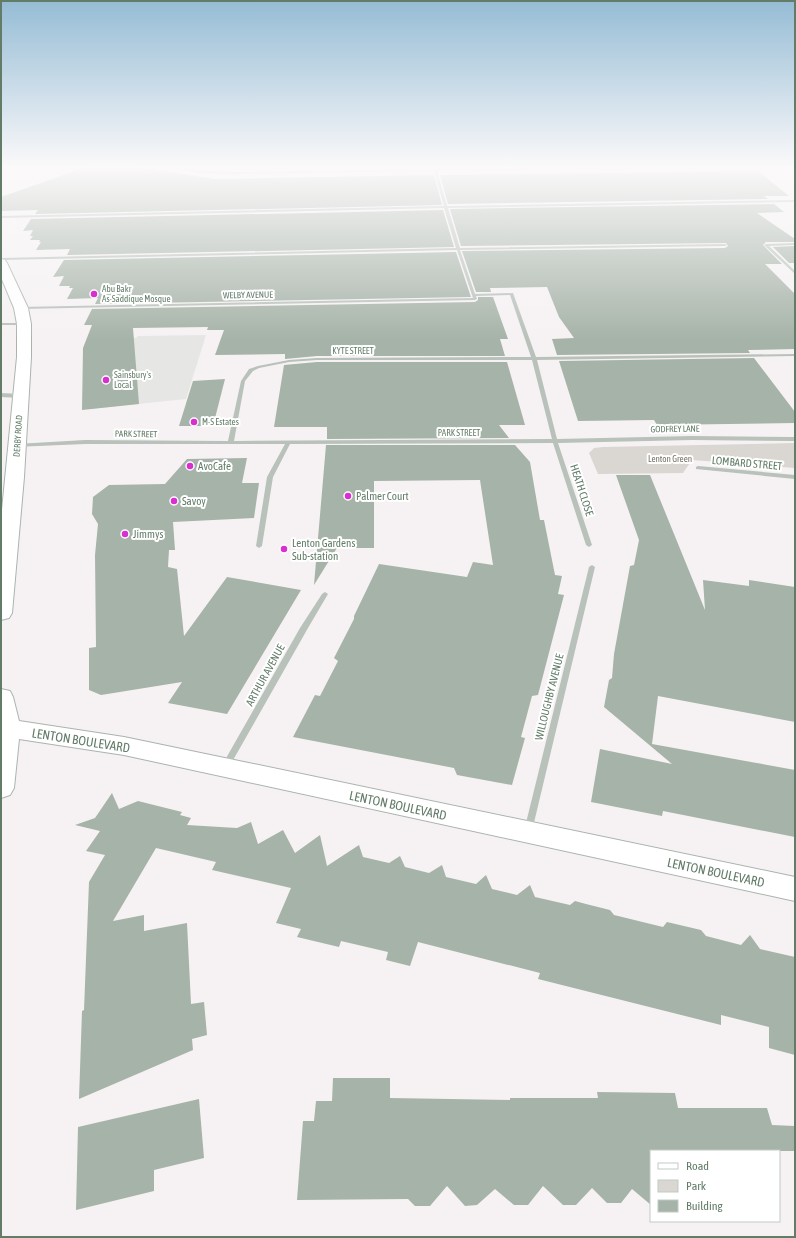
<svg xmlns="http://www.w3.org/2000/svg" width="796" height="1238" font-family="'Asap Condensed',sans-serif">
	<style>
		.built { fill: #e6e6e4 }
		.green { fill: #dad6d2 }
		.building { fill: #a6b3a8 }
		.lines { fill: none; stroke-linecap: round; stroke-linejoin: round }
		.major-casing { stroke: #aab4ac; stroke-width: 2 }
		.minor { fill: #b8c1ba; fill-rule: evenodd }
		.major { fill: #fff; fill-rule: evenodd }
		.poi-dot { fill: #d92fd0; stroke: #fff; stroke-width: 1.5 }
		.labels { text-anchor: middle; stroke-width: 4; stroke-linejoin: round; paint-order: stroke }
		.far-poi-label { font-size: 9px; fill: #627c68; stroke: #fff; text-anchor: start }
		.far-street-label { font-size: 9px; fill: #627c68; stroke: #fff }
		.far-park-label { font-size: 9px; fill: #797165; stroke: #fff }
		.street-label { font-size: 11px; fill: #627c68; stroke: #fff }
		.poi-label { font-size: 11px; fill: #627c68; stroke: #fff; text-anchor: start }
		.near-street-label { font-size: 13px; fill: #627c68; stroke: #fff }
	</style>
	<rect width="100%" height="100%" fill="#f6f2f3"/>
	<polygon class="built" points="206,335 186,399 90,409 89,340 136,338 138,336"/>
	<polygon class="green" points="795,443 795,468 692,460 683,473 598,474 589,453 594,448 603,447"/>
	<g class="building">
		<polygon points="86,167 135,167 216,179 434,175 442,205 35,214 38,210 1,211 1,197"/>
		<polygon points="758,171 789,196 764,196 768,199 448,204 440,175"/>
		<polygon points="774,204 784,212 757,213 795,239 795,242 766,242 763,245 782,264 765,264 795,294 795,349 748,350 750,353 557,355 552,339 574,338 559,317 547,287 490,288 491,292 476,292 462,251 725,248 728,246 726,243 461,246 450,209"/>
		<polygon points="443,210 454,247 67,255 70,249 36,250 41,242 39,242 40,240 30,240 33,236 30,236 33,230 23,231 31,219"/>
		<polygon points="795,246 795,263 789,263 773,247"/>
		<polygon points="456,252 471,297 95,304 98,298 67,299 73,288 69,288 70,286 59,286 64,276 53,277 64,260"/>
		<polygon points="478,297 493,297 508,339 500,339 505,356 317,356 285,359 285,354 215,355 224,330 207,330 208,327 133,328 139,404 82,410 83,348 92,325 84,325 92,309 475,302 478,300"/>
		<polygon points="754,358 795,412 795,423 657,425 654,420 578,421 559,361"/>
		<polygon points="317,362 507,362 525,425 499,425 509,438 327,439 327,427 274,427 284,365"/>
		<polygon points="225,379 213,426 179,426 193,381"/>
		<polygon points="326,445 515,445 530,462 540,520 544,520 555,575 562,576 558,594 564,595 538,695 532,696 521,737 525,738 512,785 457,775 454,768 293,737 315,695 320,696 338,661 334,658 354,619 354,616 379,564 467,577 473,562 493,565 480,480 374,481 374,548 346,548 340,543 314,585"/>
		<polygon points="247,458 242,483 259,483 254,518 173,522 175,550 169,550 168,567 177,569 184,636 227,577 301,590 227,714 168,703 182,682 101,695 89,690 89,648 96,647 95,555 98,524 92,514 93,497 109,485 165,484 187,459"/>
		<polygon points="616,475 650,475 705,610 703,580 749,586 749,580 795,587 795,722 658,696 652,744 795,770 795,837 663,811 662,816 591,802 600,749 672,764 604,707 609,680 612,678 614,654 630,566 634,565 639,540"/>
		<polygon points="112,793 119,809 138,801 182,812 180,815 191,818 187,825 237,828 251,822 258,844 283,830 295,853 320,835 327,866 359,845 363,857 389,863 400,856 405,867 429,873 442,865 446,877 476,884 486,875 492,889 517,895 530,885 535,897 570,905 575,901 586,904 610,910 614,915 663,927 667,922 701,930 706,936 741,945 750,935 760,949 795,957 795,1055 769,1048 769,1027 721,1015 721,1025 538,979 540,973 418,942 410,966 386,960 388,952 341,941 339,947 297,937 301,929 276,923 291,888 212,870 216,862 156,848 113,921 144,915 144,931 187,923 191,1004 204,1002 207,1035 192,1039 193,1050 79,1099 82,1011 84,1010 89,882 105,855 86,851 100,831 75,825 95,818"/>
		<polygon points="333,1078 390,1078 390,1098 510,1100 510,1098 598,1098 597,1092 675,1093 678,1108 767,1108 772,1125 795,1126 795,1151 651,1151 651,1205 632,1189 621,1203 607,1203 592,1188 576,1205 563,1205 543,1186 528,1205 514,1205 495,1189 477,1205 465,1206 447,1186 430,1206 415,1206 408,1199 297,1200 303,1121 314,1121 316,1101 332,1101"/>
		<polygon points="199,1099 204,1158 154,1170 154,1191 76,1210 78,1127"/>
	</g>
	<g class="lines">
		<defs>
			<g id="major">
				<polygon points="1,259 5,260 7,263 28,308 31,324 31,357 24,477 12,613 9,618 1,620 1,520 17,357 17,324 14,308 1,277"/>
				<polygon points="1,689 10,691 13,697 19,721 124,737 795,877 795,901 124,755 19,739 14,788 10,795 1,798"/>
			</g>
		</defs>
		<use href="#major" class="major-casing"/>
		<g class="minor">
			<path d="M164,167H172L201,171L234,172L682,167L437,171L447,206L795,200V202L448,208L460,248L725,244L727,245L725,246L460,250L475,294L513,293L536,357L795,354V356L537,360L557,439L692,436L795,437V441L692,440L558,443L592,545L589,547L586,545L553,443L290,444L273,477L262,546L259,548L256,546L267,477L285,444H85L14,447V445L16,444L85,440L228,441L241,381L249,369L258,366L289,360L317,358L531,357L510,295L476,296L477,299L475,300L19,309V307H21L473,298L457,250L1,260V258L456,248L444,208L1,218V216L444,206L434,171L234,174L201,173ZM317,360H532L552,439L234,441L245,381L253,371L259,368L289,362Z"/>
			<polygon points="795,243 795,245 769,246 795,271 795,274 764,245 766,244"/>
			<polygon points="1,323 24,323 26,324 24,325 1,325"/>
			<polygon points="1,393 20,394 23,396 20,398 1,397"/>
			<polygon points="698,466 795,475 795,479 696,469 696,467"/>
			<polygon points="592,565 595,567 532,831 531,833 528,834 525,833 524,831 589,567"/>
			<polygon points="325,592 328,594 308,628 228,769 225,770 222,769 221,767 300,628 322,594"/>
		</g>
		<use href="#major" class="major"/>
	</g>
	<linearGradient id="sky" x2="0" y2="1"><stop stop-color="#95bcd5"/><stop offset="0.49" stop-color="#fbf9fa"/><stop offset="1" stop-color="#fbf9fa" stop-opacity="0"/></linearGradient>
	<rect width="796" height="340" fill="url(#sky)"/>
	<g class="poi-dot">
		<circle cx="94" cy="294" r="4"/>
		<circle cx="106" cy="380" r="4"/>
		<circle cx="194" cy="422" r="4"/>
		<circle cx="190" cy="466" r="4"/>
		<circle cx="348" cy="496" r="4"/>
		<circle cx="174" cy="501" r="4"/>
		<circle cx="125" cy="534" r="4"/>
		<circle cx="284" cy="549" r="4"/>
	</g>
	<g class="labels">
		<g class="far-poi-label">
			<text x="102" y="292">Abu Bakr<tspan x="102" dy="10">As-Saddique Mosque</tspan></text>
			<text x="114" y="378">Sainsbury's<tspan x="114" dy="10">Local</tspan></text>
			<text x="202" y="425">M-S Estates</text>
		</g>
		<g class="far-street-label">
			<text transform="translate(248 295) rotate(-1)" y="3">WELBY AVENUE</text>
			<text x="353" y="354">KYTE STREET</text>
			<text transform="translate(675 429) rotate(-1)" y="3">GODFREY LANE</text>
			<text x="459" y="436">PARK STREET</text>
			<text transform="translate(136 434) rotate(1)" y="3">PARK STREET</text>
			<text transform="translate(18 436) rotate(-86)" y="3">DERBY ROAD</text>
		</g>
		<g class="far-park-label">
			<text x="670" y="462">Lenton Green</text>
		</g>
		<g class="street-label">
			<text transform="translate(747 463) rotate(5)" y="4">LOMBARD STREET</text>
			<text transform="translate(582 490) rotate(72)" y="4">HEATH CLOSE</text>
			<text transform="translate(265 675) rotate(-61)" y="4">ARTHUR AVENUE</text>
			<text transform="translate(549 697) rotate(-76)" y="4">WILLOUGHBY AVENUE</text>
		</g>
		<g class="poi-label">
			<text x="198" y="470">AvoCafe</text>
			<text x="356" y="500">Palmer Court</text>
			<text x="182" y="505">Savoy</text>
			<text x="133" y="538">Jimmys</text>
			<text x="292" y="547">Lenton Gardens<tspan x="292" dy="13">Sub-station</tspan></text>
		</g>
		<g class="near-street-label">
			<text transform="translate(81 740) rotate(9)" y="5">LENTON BOULEVARD</text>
			<text transform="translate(398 805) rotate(12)" y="5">LENTON BOULEVARD</text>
			<text transform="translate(716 872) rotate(12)" y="5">LENTON BOULEVARD</text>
		</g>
	</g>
	<rect width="796" height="1238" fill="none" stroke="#627c68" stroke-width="4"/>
	<rect x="650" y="1150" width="130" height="72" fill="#ffffff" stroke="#c0cbc3"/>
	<rect x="658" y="1163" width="20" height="6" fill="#ffffff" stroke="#c0cbc3"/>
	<text x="686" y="1170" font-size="12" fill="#627c68">Road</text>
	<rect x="658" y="1180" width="20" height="12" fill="#dad6d2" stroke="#c0cbc3"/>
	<text x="686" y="1190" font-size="12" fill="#627c68">Park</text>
	<rect x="658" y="1200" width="20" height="12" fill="#a6b3a8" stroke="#c0cbc3"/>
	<text x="686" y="1210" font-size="12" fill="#627c68">Building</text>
</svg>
